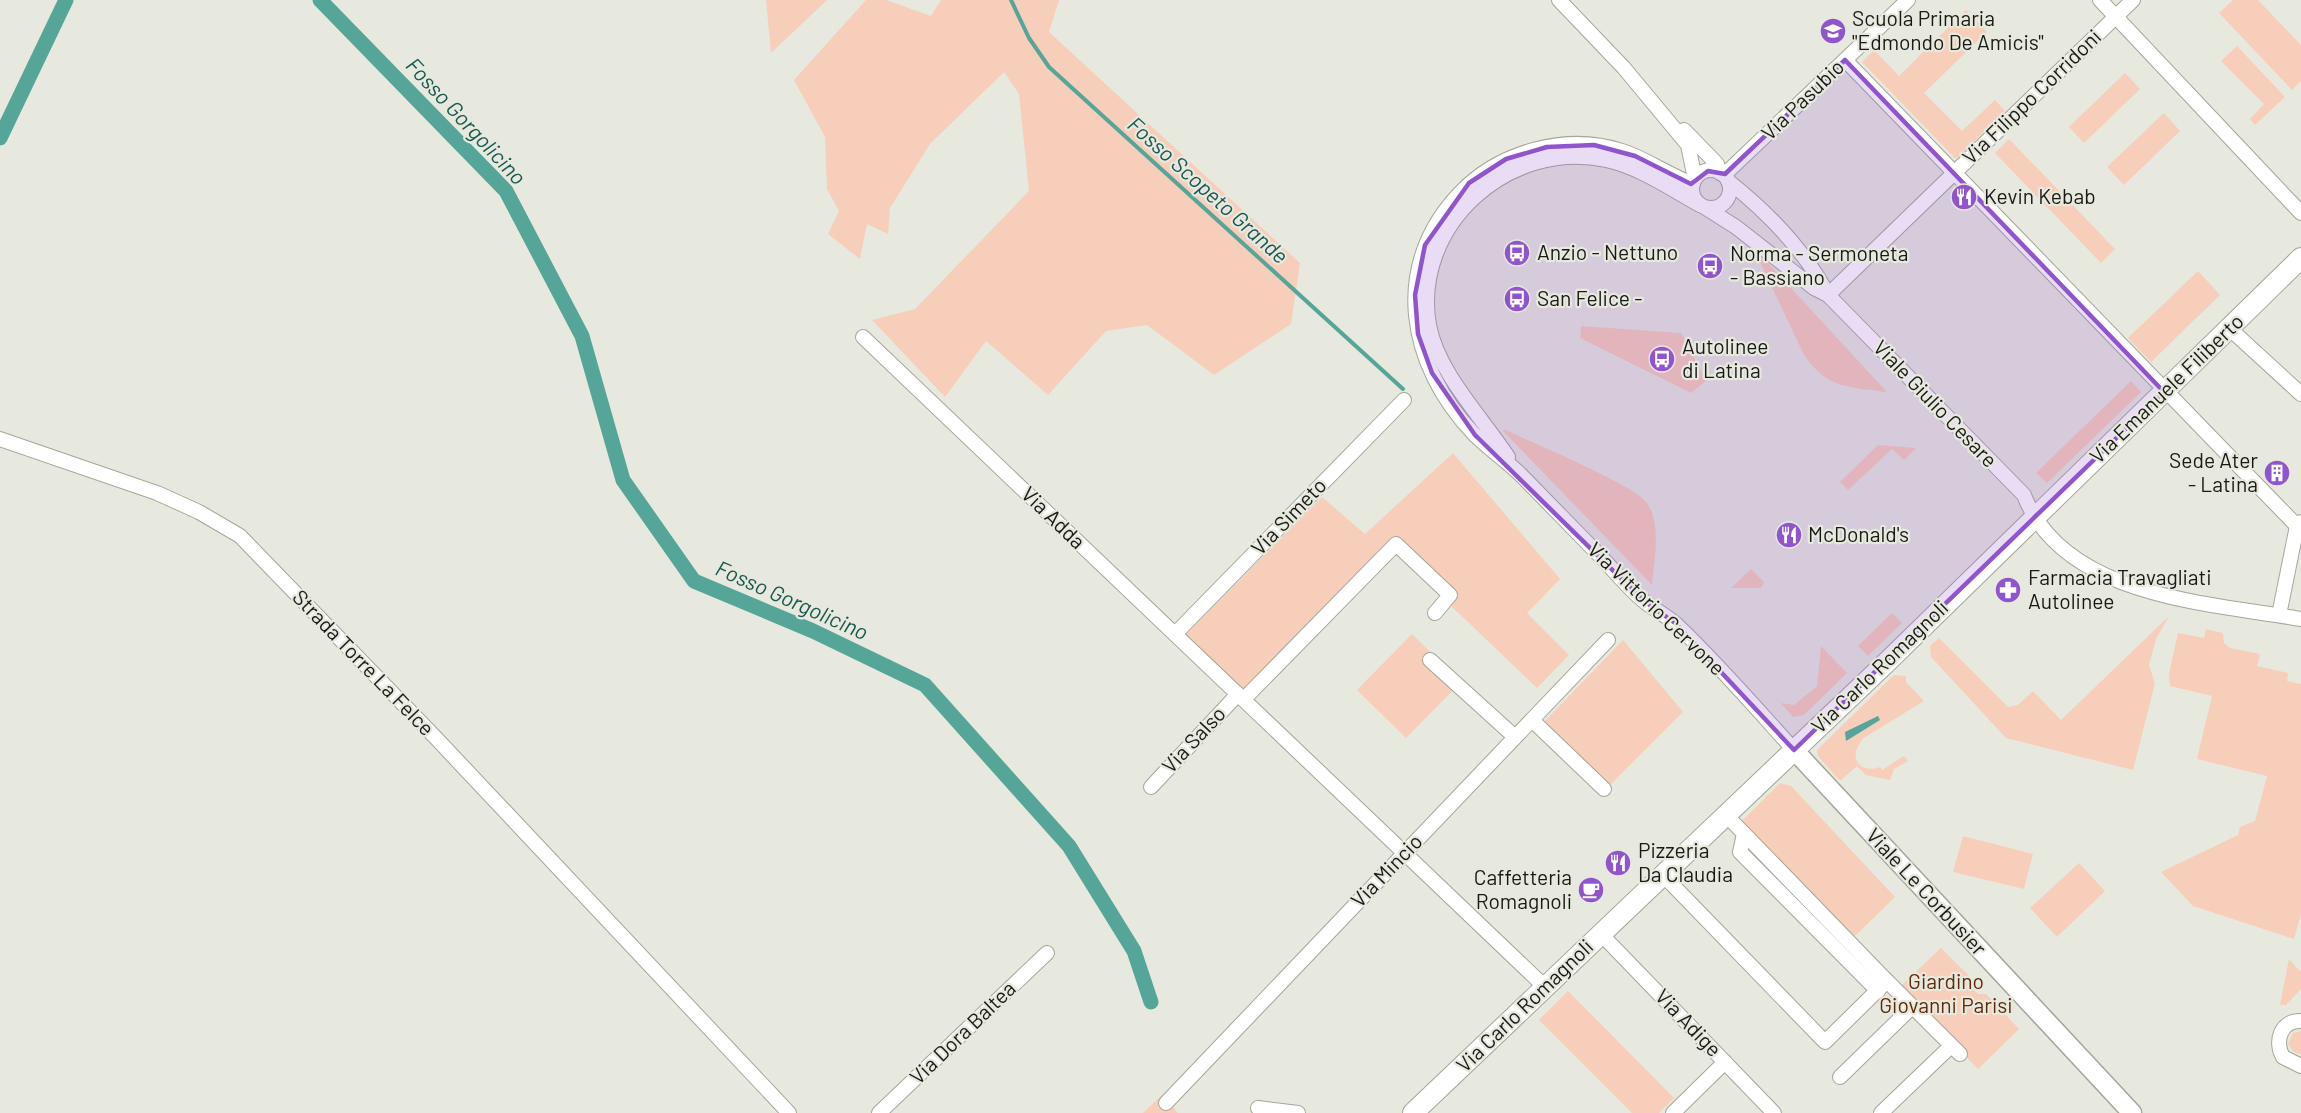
<svg xmlns="http://www.w3.org/2000/svg" width="2301" height="1113" font-family="Barlow,sans-serif">
	<style>
		.green { fill: #f7ceba }
		.water { fill: #56a599 }
		.lines { fill: none; stroke-linecap: round; stroke-linejoin: round }
		.stream { stroke: #56a599; stroke-width: 4 }
		.canal { stroke: #56a599; stroke-width: 15 }
		.minor-casing { stroke: #a4a69b; stroke-width: 16 }
		.tertiary-casing { stroke: #a4a69b; stroke-width: 21 }
		.secondary-casing { stroke: #a4a69b; stroke-width: 22 }
		.minor { stroke: #fff; stroke-width: 14 }
		.tertiary { stroke: #fff; stroke-width: 18 }
		.secondary { stroke: #fff; stroke-width: 20 }
		.marked { fill: #9055cc; fill-opacity: 0.2; stroke: #9055cc; stroke-width: 4.5; stroke-linejoin: round }
		.labels { text-anchor: middle; stroke-width: 4.5; stroke-linejoin: round; paint-order: stroke }
		.poi-label { font-size: 21px; fill: #191a16; stroke: #e7e9de; text-anchor: start }
		.street-label { font-size: 21px; fill: #191a16; stroke: #e7e9de }
		.park-label { font-size: 21px; fill: #5f290a; stroke: #e7e9de }
		.water-label { font-size: 22px; font-style: italic; fill: #175951; stroke: #e7e9de }
	</style>
	<rect width="100%" height="100%" fill="#e7e9de"/>
	<g class="green">
		<polygon points="766,0 827,0 771,53"/>
		<polygon points="866,0 886,0 931,16 941,0 1059,0 1049,32 1300,263 1291,324 1214,375 1147,325 1106,331 1048,395 986,341 945,397 872,320 915,309 1029,191 1019,94 1004,72 930,144 890,208 888,234 867,224 860,259 828,234 839,211 827,189 825,137 794,80"/>
		<polygon points="2233,0 2258,0 2301,45 2301,81 2292,90 2219,13"/>
		<polygon points="1966,10 1987,32 1924,93 1962,131 1995,100 2005,111 1956,159 1862,62 1874,50 1899,76"/>
		<polygon points="2237,46 2285,97 2255,125 2250,119 2264,104 2221,61"/>
		<polygon points="2125,73 2140,89 2084,143 2069,127"/>
		<polygon points="2164,113 2180,131 2124,185 2107,167"/>
		<polygon points="2009,139 2115,249 2101,263 1995,153"/>
		<path d="M1753,247L1887,392C1849,387 1827,389 1804,355Z"/>
		<polygon points="2198,271 2220,295 2151,362 2128,338"/>
		<polygon points="1581,326 1681,333 1706,381 1691,393 1580,338"/>
		<polygon points="2131,381 2141,392 2047,483 2036,473"/>
		<path d="M1504,429C1530,442 1635,485 1647,503C1662,525 1654,561 1652,585L1503,431Z"/>
		<polygon points="1878,445 1916,448 1904,460 1892,449 1848,490 1840,482"/>
		<polygon points="1453,453 1560,579 1527,613 1569,655 1537,688 1448,603 1457,593 1395,536 1243,694 1183,637 1322,497 1365,534"/>
		<polygon points="1751,569 1764,582 1761,588 1731,588"/>
		<polygon points="1892,613 1902,623 1868,656 1858,646"/>
		<polygon points="2169,616 2156,639 2149,665 2155,683 2133,770 2006,738 1931,657 1930,646 1939,638 2008,707 2018,705 2033,691 2061,720"/>
		<polygon points="2206,629 2223,633 2224,643 2230,648 2260,654 2257,666 2288,673 2287,681 2301,684 2301,914 2294,939 2193,906 2161,872 2238,835 2240,827 2255,821 2267,776 2197,759 2212,696 2170,686 2169,673 2178,633 2204,638"/>
		<polygon points="1412,634 1461,682 1406,738 1357,690"/>
		<polygon points="1623,640 1683,712 1609,786 1544,722"/>
		<polygon points="1821,646 1847,673 1804,715 1793,717 1775,697 1780,703 1794,705 1817,686"/>
		<path d="M1894,675L1906,676V682L1924,701L1862,739C1861,743 1857,746 1856,752C1853,766 1868,772 1880,767L1882,770L1904,756L1908,761L1894,769L1890,780L1866,775L1857,766L1840,781L1818,756L1817,750Z"/>
		<polygon points="1780,783 1791,786 1895,897 1854,937 1741,822"/>
		<polygon points="1963,836 2033,854 2024,889 1953,872"/>
		<polygon points="2079,863 2105,891 2057,937 2030,908"/>
		<polygon points="1941,948 1974,981 1974,990 1978,994 1986,994 2019,1029 1978,1069 1900,987"/>
		<polygon points="2289,959 2301,972 2301,989 2286,1005 2280,1005"/>
		<polygon points="1568,991 1674,1098 1659,1113 1632,1113 1539,1020"/>
		<polygon points="2301,1031 2301,1054 2294,1052 2288,1044 2293,1033"/>
		<polygon points="1162,1095 1178,1113 1143,1113"/>
	</g>
	<polygon class="water" points="1878,716 1880,720 1846,741 1845,732"/>
	<g class="lines">
		<polyline class="stream" points="1011,0 1029,38 1049,67 1403,389"/>
		<g class="canal">
			<polyline points="320,0 506,191 582,336 623,480 694,581 813,631 925,685 1069,846 1134,951 1151,1002"/>
			<polyline points="0,138 66,0"/>
		</g>
		<defs>
			<g id="minor">
				<polyline points="1559,0 1624,68 1688,145 1695,179"/>
				<polyline points="2100,0 2301,213"/>
				<polyline points="1845,60 2297,526"/>
				<polyline points="1684,130 1717,164 1720,173"/>
				<circle cx="1711" cy="189" r="19"/>
				<polyline points="1724,175 1908,0"/>
				<path d="M1728,181C1766,211 1805,251 1828,295L2024,495C2063,597 2208,603 2301,619"/>
				<path d="M1693,184C1668,175 1647,159 1622,151C1567,133 1500,151 1460,193C1390,266 1408,365 1474,434C1489,449 1507,461 1522,476C1549,504 1577,532 1604,560C1617,574 1630,590 1645,602C1655,610 1667,616 1677,625C1718,664 1756,708 1794,750"/>
				<polyline points="1706,208 1736,227 1814,288 1828,295"/>
				<polyline points="1828,295 2133,0"/>
				<polyline points="2229,328 2301,394"/>
				<polyline points="863,337 1545,987"/>
				<polyline points="0,439 157,493 199,512 240,536 435,737 789,1113"/>
				<path d="M1508,457C1481,416 1438,373 1429,325C1412,225 1509,139 1606,160C1639,167 1671,189 1700,205"/>
				<polyline points="2279,615 2297,526 2301,522"/>
				<polyline points="1175,634 1404,400"/>
				<polyline points="1430,660 1515,737"/>
				<polyline points="1244,699 1396,544 1450,595 1435,613"/>
				<polyline points="1532,720 1604,789"/>
				<polyline points="1151,787 1238,694"/>
				<polyline points="1744,834 1740,852 1878,991"/>
				<polyline points="1663,875 1825,1042 1887,981 1726,815"/>
				<polyline points="1601,934 1774,1113"/>
				<polyline points="1887,981 1960,1054"/>
				<path d="M2301,1021C2281,1020 2274,1041 2283,1057L2301,1066"/>
				<polyline points="1840,1077 1912,1007"/>
				<polyline points="1166,1103 1608,640"/>
				<polyline points="1258,1108 1298,1113"/>
				<polyline points="879,1113 1047,953"/>
				<polyline points="1673,1113 1725,1062"/>
				<polyline points="1881,1113 1951,1046"/>
			</g>
			<polyline id="tertiary" points="1794,750 2132,1113"/>
			<polyline id="secondary" points="1413,1113 1887,662 2301,258"/>
		</defs>
		<use href="#minor" class="minor-casing"/>
		<use href="#tertiary" class="tertiary-casing"/>
		<use href="#secondary" class="secondary-casing"/>
		<use href="#minor" class="minor"/>
		<use href="#tertiary" class="tertiary"/>
		<use href="#secondary" class="secondary"/>
	</g>
	<path class="marked" d="M1845,60L2164,392L1794,750L1675,623L1644,601L1475,435L1432,373L1418,334L1415,295L1425,245L1469,183L1506,159L1547,147L1594,145L1635,156L1691,184L1708,171L1725,174Z"/>
	<defs>
		<symbol id="school-disc" viewBox="-11 -11 22 22"><circle r="9.5" fill="#9055cc" stroke="#e7e9de"/><path d="M0-5L7-2L0 1L-7-2ZM-4 1L0 2.5L4 1V4Q0 6-4 4Z" fill="#fff"/></symbol>
		<symbol id="restaurant-disc" viewBox="-11 -11 22 22"><circle r="9.5" fill="#9055cc" stroke="#e7e9de"/><path d="M-5-6h1v4h1v-4h1v4h1v-4h1v5L-1.5 .5V6h-2V.5L-5-1ZM5-6V6H3V1.5H1.5Q1.5-4 5-6Z" fill="#fff"/></symbol>
		<symbol id="bus-disc" viewBox="-11 -11 22 22"><circle r="9.5" fill="#9055cc" stroke="#e7e9de"/><path d="M-5-6H5V4H4V6H2V4H-2V6H-4V4H-5ZM-3.5-4V0h7V-4ZM-3.5 1.2v1.5H-2V1.2ZM2 1.2v1.5H3.5V1.2Z" fill="#fff"/></symbol>
		<symbol id="building-disc" viewBox="-11 -11 22 22"><circle r="9.5" fill="#9055cc" stroke="#e7e9de"/><path d="M-4-6H4V6H1V3H-1V6H-4ZM-2.5-4.3h1.7v1.8h-1.7ZM.8-4.3h1.7v1.8H.8ZM-2.5-1h1.7V.8h-1.7ZM.8-1h1.7V.8H.8Z" fill="#fff"/></symbol>
		<symbol id="pharmacy-disc" viewBox="-11 -11 22 22"><circle r="9.5" fill="#9055cc" stroke="#e7e9de"/><path d="M-2-6h4v4h4v4h-4v4h-4v-4h-4v-4h4Z" fill="#fff"/></symbol>
		<symbol id="cafe-disc" viewBox="-11 -11 22 22"><circle r="9.5" fill="#9055cc" stroke="#e7e9de"/><path d="M-5.5-4.5H6V0H3Q3 3.5 0 3.5H-2.5Q-5.5 3.5-5.5 0ZM3-3.2v2h1.7v-2ZM-6 4.5H4V6H-6Z" fill="#fff"/></symbol>
	</defs>
	<g fill-rule="evenodd">
		<use href="#school-disc" x="1818" y="16" width="30" height="30"/>
		<use href="#restaurant-disc" x="1949" y="182" width="30" height="30"/>
		<use href="#bus-disc" x="1502" y="238" width="30" height="30"/>
		<use href="#bus-disc" x="1695" y="251" width="30" height="30"/>
		<use href="#bus-disc" x="1502" y="284" width="30" height="30"/>
		<use href="#bus-disc" x="1647" y="344" width="30" height="30"/>
		<use href="#building-disc" x="2262" y="458" width="30" height="30"/>
		<use href="#restaurant-disc" x="1774" y="520" width="30" height="30"/>
		<use href="#pharmacy-disc" x="1993" y="575" width="30" height="30"/>
		<use href="#restaurant-disc" x="1603" y="848" width="30" height="30"/>
		<use href="#cafe-disc" x="1576" y="875" width="30" height="30"/>
	</g>
	<g class="labels">
		<g class="poi-label">
			<text x="1852" y="26">Scuola Primaria<tspan x="1852" dy="24">"Edmondo De Amicis"</tspan></text>
			<text x="1984" y="204">Kevin Kebab</text>
			<text x="1537" y="260">Anzio - Nettuno</text>
			<text x="1730" y="261">Norma - Sermoneta<tspan x="1730" dy="24">- Bassiano</tspan></text>
			<text x="1537" y="306">San Felice -</text>
			<text x="1682" y="354">Autolinee<tspan x="1682" dy="24">di Latina</tspan></text>
			<text x="2258" y="468" text-anchor="end">Sede Ater<tspan x="2258" dy="24">- Latina</tspan></text>
			<text x="1808" y="542">McDonald's</text>
			<text x="2028" y="585">Farmacia Travagliati<tspan x="2028" dy="24">Autolinee</tspan></text>
			<text x="1638" y="858">Pizzeria<tspan x="1638" dy="24">Da Claudia</tspan></text>
			<text x="1572" y="885" text-anchor="end">Caffetteria<tspan x="1572" dy="24">Romagnoli</tspan></text>
		</g>
		<g class="street-label">
			<text transform="translate(2032 97) rotate(-44)" y="7">Via Filippo Corridoni</text>
			<text transform="translate(1803 100) rotate(-44)" y="7">Via Pasubio</text>
			<text transform="translate(2167 389) rotate(-44)" y="7">Via Emanuele Filiberto</text>
			<text transform="translate(1935 404) rotate(46)" y="7">Viale Giulio Cesare</text>
			<text transform="translate(1289 517) rotate(-46)" y="7">Via Simeto</text>
			<text transform="translate(1053 518) rotate(44)" y="7">Via Adda</text>
			<text transform="translate(1656 609) rotate(44)" y="7">Via Vittorio Cervone</text>
			<text transform="translate(363 663) rotate(46)" y="7">Strada Torre La Felce</text>
			<text transform="translate(1880 667) rotate(-44)" y="7">Via Carlo Romagnoli</text>
			<text transform="translate(1194 740) rotate(-47)" y="7">Via Salso</text>
			<text transform="translate(1387 871) rotate(-46)" y="7">Via Mincio</text>
			<text transform="translate(1926 892) rotate(47)" y="7">Viale Le Corbusier</text>
			<text transform="translate(1525 1006) rotate(-44)" y="7">Via Carlo Romagnoli</text>
			<text transform="translate(1688 1023) rotate(46)" y="7">Via Adige</text>
			<text transform="translate(963 1033) rotate(-44)" y="7">Via Dora Baltea</text>
		</g>
		<g class="park-label">
			<text x="1946" y="989">Giardino<tspan x="1946" dy="24">Giovanni Parisi</tspan></text>
		</g>
		<g class="water-label">
			<text transform="translate(466 121) rotate(47)" y="8">Fosso Gorgolicino</text>
			<text transform="translate(1208 190) rotate(42)" y="8">Fosso Scopeto Grande</text>
			<text transform="translate(792 600) rotate(24)" y="8">Fosso Gorgolicino</text>
		</g>
	</g>
</svg>
